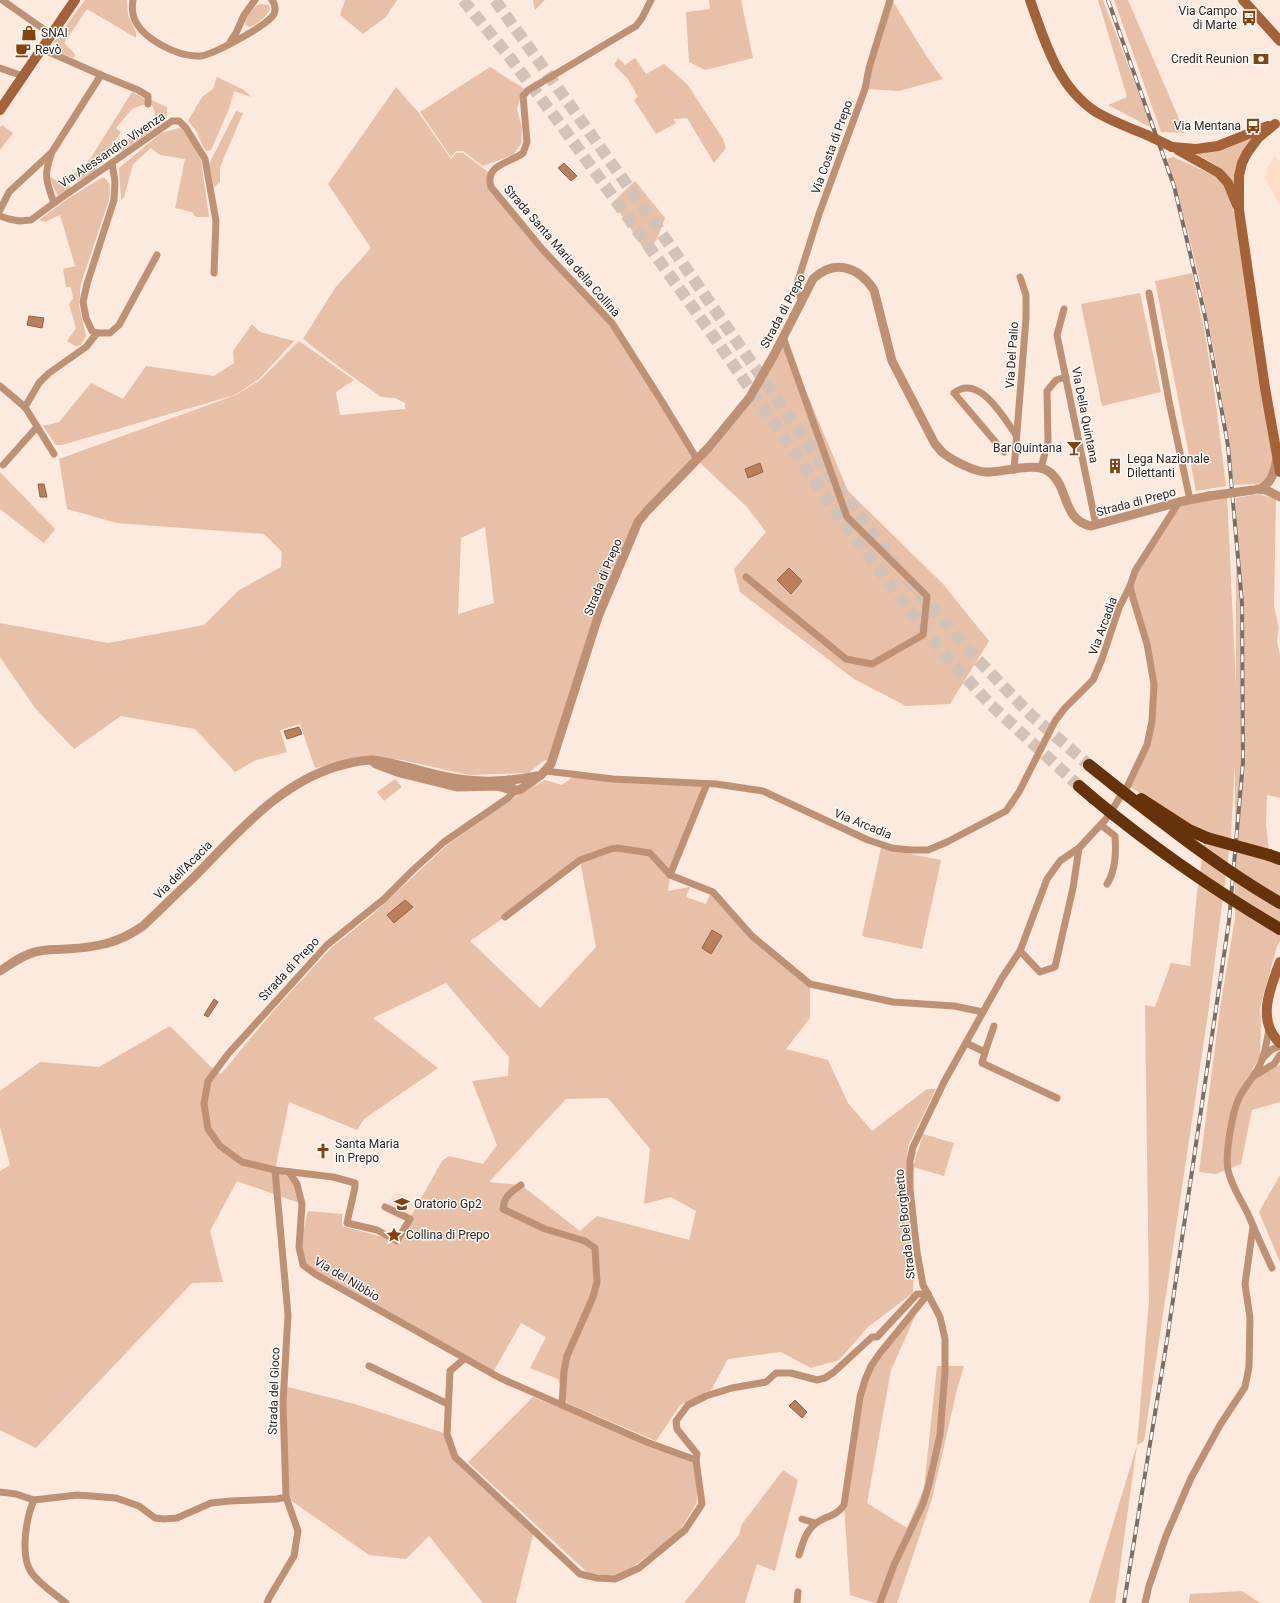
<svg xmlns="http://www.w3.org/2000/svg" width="1280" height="1603" font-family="Roboto,sans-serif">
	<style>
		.built { fill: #fedecb }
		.green { fill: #e8bfa7; fill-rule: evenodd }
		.water { fill: #bb7f5b; stroke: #906449 }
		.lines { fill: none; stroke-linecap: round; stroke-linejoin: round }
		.motorway-tunnel { stroke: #d3c2b8; stroke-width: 12; stroke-dasharray: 12 6; stroke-linecap: butt }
		.minor { stroke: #be9175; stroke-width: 7 }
		.tertiary { stroke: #be9175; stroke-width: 9 }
		.secondary { stroke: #a36238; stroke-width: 10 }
		.motorway { stroke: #663209; stroke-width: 12 }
		.rail-casing { stroke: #7a6e65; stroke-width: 4 }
		.rail { stroke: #fbfbfb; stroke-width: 2.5; stroke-dasharray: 8; stroke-linecap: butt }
		.tertiary-bridge { stroke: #be9175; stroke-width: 9 }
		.secondary-bridge { stroke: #a36238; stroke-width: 10 }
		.motorway-bridge { stroke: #663209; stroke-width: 12 }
		.labels { text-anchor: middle; stroke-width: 3; stroke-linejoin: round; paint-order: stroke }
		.poi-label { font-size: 12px; fill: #2d241e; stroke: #fbfbfb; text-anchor: start }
		.street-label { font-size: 12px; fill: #2d241e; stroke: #fbfbfb }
	</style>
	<rect width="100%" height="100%" fill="#fdeade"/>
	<g class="built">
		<polygon points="1275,155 1280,162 1280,205 1265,179 1267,168"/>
		<polygon points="395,1191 417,1203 409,1216 388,1205"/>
	</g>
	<g class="green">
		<polygon points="85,0 127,0 128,15 136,32 136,38 87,9 64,43 74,53 75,56 73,58 53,50 54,42"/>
		<polygon points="345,0 397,0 386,17 363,34 340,15"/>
		<polygon points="533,0 545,0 535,10"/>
		<polygon points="709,0 741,0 753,58 705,70 689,62 686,12 710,9"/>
		<polygon points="892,0 927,57 943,79 899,91 865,89"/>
		<polygon points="1098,0 1103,0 1152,128 1108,105 1127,97"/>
		<polygon points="1114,0 1128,0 1185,133 1161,132"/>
		<path d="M260,4L269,5L270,9C267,16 257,25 249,27L245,24C245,16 253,7 260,4Z"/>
		<polygon points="618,58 625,65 635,58 646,74 664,64 687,84 723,139 726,148 714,163 687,118 673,119 676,123 656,134 634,100 638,97 628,79 614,65"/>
		<polygon points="490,67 523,88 517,109 522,128 521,144 513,155 483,166 463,151 456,151 451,157 420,112"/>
		<polygon points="217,77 244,90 252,97 234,91 229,109 211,150 206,151 203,147 197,132 188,121 202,97 213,89"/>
		<path d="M396,87L418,112L451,159L456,153H463L491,174V187L612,323L697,459L750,397L783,337L848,491L943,584L989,641L950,704L906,706L854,679L740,592L734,569L766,532L747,507L697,460L647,511L598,617L551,764L545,760L528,773L469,775L402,760L366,756L315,768L300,724L280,730L287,752L256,760L235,772L195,729L121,716L74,749L35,708L0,657V623L108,643L204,625L239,590L281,567L282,552L264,534L117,523L67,509L59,459L236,395L260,380L299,341L354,380L336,392L340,415L405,409V403L395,398L381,397L342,369L303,339L335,288L371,248L328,184ZM485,527L494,603L458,614L461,538Z"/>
		<path d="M132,92L144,98L145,104L132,109L116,128L121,132L100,162C98,171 84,180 75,181L70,177L90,159Z"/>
		<polygon points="149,99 167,107 167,116 165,121 121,152 121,148 129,138 154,120 155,112"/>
		<polygon points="236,111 243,113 220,167 220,182 214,187 209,164"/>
		<polygon points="2,125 13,133 0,150 0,127"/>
		<polygon points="179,128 182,129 192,143 201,160 209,217 196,217 192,212 175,208 185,159 160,155 151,148 133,164 124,197 121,200 119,168 161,133"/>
		<path d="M1258,132L1235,185C1224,168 1210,160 1191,152C1215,155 1236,142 1258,132Z"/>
		<path d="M1173,157L1222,179L1239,227L1274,458L1273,471L1265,482L1256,484L1234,485C1221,375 1200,264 1167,159Z"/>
		<polygon points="50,177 64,185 66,182 71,188 58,196 51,182"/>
		<path d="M103,177C112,183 110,190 109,200L81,283L79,305L86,336L81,345L75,346L67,341L76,328L69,304L73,298L71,287H66L63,269L75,266L60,215L45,222L39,220L69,198Z"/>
		<polygon points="635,181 665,218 657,239 646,252 613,202"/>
		<polygon points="1192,273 1204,329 1215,396 1226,486 1196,491 1155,281"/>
		<polygon points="1140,293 1161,392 1102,406 1081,304"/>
		<polygon points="252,324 260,332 294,341 259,379 235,395 62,445 56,445 43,426 59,422 91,383 123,399 146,366 214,376 234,363 233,351"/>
		<polygon points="0,472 55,529 44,543 0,509"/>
		<polygon points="1227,494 1236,686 1236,498 1258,494 1276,499 1274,606 1279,628 1277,641 1280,655 1280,798 1267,795 1266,824 1270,861 1280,864 1280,941 1277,946 1260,1007 1261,1025 1260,1057 1252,1069 1261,1075 1280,1065 1280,1102 1252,1110 1241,1164 1216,1174 1199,1172 1220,1008 1235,918 1235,764 1231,835 1208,1014 1144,1441 1137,1445 1115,1603 1089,1603 1137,1445 1149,1300 1145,1005 1155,1007 1171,963 1190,966 1197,893 1206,832 1162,809 1128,785 1147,745 1154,684 1133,598 1135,571 1179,502"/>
		<path d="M577,774L707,784L670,875L668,891L690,887L686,897L706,904L710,894L810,984V1018L786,1049L828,1060L848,1103L872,1131L927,1089H936L908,1146L906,1183L914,1266L913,1293L868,1327L839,1360L811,1368L781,1352L728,1359L710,1392L680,1405L656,1441L567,1403L558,1379L530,1368L546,1337L521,1323L492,1374L303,1265L299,1247L308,1211L342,1214V1226L397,1241L442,1161L449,1156L483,1164L497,1145L472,1081L508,1076L509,1057L446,983L373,1018L438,1068L364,1119L357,1130L289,1102L275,1170L289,1172L302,1204L237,1181L210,1231L223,1282L192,1283L36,1448L0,1430V1171L10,1165L0,1127V1091L40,1062L99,1067L170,1026L215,1071L221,1074L275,1009L332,947L372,915L447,845L518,795L545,780L562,785ZM580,860L596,947L540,1008L470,941L505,917ZM608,1098L650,1149L644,1204L671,1197L696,1211L689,1240L597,1216L580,1231L521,1185L489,1182L566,1099Z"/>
		<polygon points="395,779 402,787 384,801 377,792"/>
		<polygon points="881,848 941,860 922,949 862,936"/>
		<polygon points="923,1134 954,1143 944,1176 913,1167"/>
		<polygon points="1280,1175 1280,1262 1259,1212"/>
		<polygon points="921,1303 891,1370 867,1503 907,1528 924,1488 937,1366 964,1366 957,1389 932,1499 897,1603 875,1603 850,1595 844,1505 860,1397 871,1366"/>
		<polygon points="284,1386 355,1404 447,1434 455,1457 534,1531 516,1603 483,1603 429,1536 406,1559 369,1555 286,1497"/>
		<polygon points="533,1397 696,1462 697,1502 679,1532 618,1578 587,1572 468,1462"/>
		<polygon points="783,1470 798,1480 775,1571 757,1564 745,1603 684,1603 739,1535 742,1524"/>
		<polygon points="1242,1591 1260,1603 1189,1603 1190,1594"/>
	</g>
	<g class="water">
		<polygon points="564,163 577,176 571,181 558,168"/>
		<polygon points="29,316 44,318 42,328 27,325"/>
		<polygon points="760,463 763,472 748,478 745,469"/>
		<polygon points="38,484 44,484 47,497 40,497"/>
		<polygon points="789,568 802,581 791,594 777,580"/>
		<polygon points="299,727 302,734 287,739 284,731"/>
		<polygon points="405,900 413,907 394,923 387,915"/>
		<polygon points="712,930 722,936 711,954 702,948"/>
		<polygon points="214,999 218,1002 208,1017 204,1015"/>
		<polygon points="795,1400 807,1412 802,1418 789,1406"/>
	</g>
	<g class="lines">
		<g class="motorway-tunnel">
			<polyline points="463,0 507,54 561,125 697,313 842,520 911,612 947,657 991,705 1079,786"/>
			<polyline points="495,0 672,248 840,490 895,563"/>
			<polyline points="907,579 978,660 1031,715 1089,765"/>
		</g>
		<g class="minor">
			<polyline points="2,0 52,35"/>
			<path d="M133,0C132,6 132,12 134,18C142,39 178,57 200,56C213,55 268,25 274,14C276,9 275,4 272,0"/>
			<path d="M651,0L642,18L636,26L527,91L523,96L527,142L523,153C511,163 484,164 491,187L543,250L612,323L661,400L697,459"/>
			<polyline points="230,42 236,33 244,15 255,0"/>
			<polyline points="42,49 101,75 138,90 148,96 148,104"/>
			<polyline points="0,68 23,76"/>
			<path d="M51,155C43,176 47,183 54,203"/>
			<polyline points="112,163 115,182 114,200 87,284 83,302 86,318 92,331 97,333 110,333 119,325 157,255"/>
			<polyline points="0,210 9,192 52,152 101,75"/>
			<polyline points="0,216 9,219 19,221 31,220 54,203 172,121 179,121 186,128 205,159 216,221 214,273"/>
			<polyline points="1149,293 1170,406 1190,500"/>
			<polyline points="802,300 795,290 819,214 865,89 869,68 890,0"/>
			<polyline points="1064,309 1057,335 1096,525"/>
			<polyline points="0,386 25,407 54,454"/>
			<polyline points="25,407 39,383 49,373 86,347 97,333"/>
			<path d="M1004,452L954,393C979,373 1004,418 1016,435"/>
			<polyline points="3,465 37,427"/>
			<polyline points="1041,468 1048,442 1047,391 1056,380 1066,377"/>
			<polyline points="1014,470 1026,318 1026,295 1020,277"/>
			<polyline points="746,577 846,659 872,664 923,635 927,596 847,517 783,337"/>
			<polyline points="546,771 613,779 716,784 763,791 868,840 892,848 910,850 928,850 947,842 1006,811 1019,792 1055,721 1065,708 1093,680 1102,659 1119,608 1130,586"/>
			<polyline points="707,784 670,875 713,892 752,936 810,984 893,1002 954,1006 983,1012"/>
			<path d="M1101,825L1115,836C1116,852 1116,870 1107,884"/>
			<polyline points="505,917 580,860 611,849 617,848 650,853 670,875"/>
			<polyline points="1020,951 1040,972 1055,967 1073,888 1079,848"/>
			<path d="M1269,1029C1266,1046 1264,1061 1254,1075C1249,1083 1243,1089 1239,1098C1232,1113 1225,1154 1228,1170C1231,1185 1240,1198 1247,1212C1255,1230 1263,1249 1272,1268"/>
			<polyline points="966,1043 985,1052 982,1063 1057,1098"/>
			<polyline points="985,1052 994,1026"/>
			<polyline points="1264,1057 1271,1050 1280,1046"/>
			<polyline points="1254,1076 1274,1064 1280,1055"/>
			<polyline points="289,1172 297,1184 302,1204 299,1247 303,1265 315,1274 500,1378 649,1443 696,1460 702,1504 685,1530 639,1568 615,1579 597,1578 580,1574 455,1457 447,1434 450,1371 464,1359"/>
			<path d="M521,1185C511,1192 504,1196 503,1209L545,1229L585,1241L595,1248L597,1282L593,1297L567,1356L564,1371L562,1405"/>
			<polyline points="385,1207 410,1219 397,1241 377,1230 347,1223 355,1187 355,1183 333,1177 275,1170 242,1162 220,1146 208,1129 204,1104 208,1081 228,1054 327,945 384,899 413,870 444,842 508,798 515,791 509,779"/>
			<polyline points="369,1366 448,1404"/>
			<polyline points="696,1460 697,1454 677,1429 676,1421 688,1405 706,1396 732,1388 766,1382 776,1373 791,1373 817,1380 825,1378 834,1372 872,1337 877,1337 917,1294 928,1294"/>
			<polyline points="0,1492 16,1494 34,1500 77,1495 116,1498 139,1506 155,1518 164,1519 177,1518 211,1503 230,1501 277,1499 286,1497"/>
			<path d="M34,1500C26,1518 20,1555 31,1572C39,1584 55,1594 66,1603"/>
			<polyline points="802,1519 815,1523"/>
			<path d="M799,1555C803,1543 805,1532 815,1524C825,1515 835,1518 844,1505L860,1397L865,1380L871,1366L880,1353L928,1294"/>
			<polyline points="267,1603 269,1598 294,1556 298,1531 286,1497 283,1403 288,1315 275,1170"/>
			<polyline points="797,1603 798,1592"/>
			<polyline points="880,1603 894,1565 923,1504 929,1484 940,1435 945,1372 945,1339 940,1317 923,1285 917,1252 910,1189 910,1161 913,1147 944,1082 1002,978 1020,951 1047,879 1060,861 1079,848 1106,819 1128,785 1147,745 1152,721 1154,684 1147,644 1133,598 1130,586 1135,571 1179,502"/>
			<polyline points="1145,1603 1149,1586 1166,1536 1191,1478 1220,1425 1245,1387 1249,1367 1250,1318 1245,1284 1253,1227"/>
		</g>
		<g class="tertiary">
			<polyline points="1257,489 1266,490 1280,497"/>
			<path d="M1260,489C1272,483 1274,472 1277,459"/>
			<path d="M371,760L376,764L400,773L457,787L497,786L515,791L521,789L541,775L551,764L598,617L638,522L647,511L709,447L750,397L775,353L813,279C834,259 858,266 874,290L892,361L935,444C938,447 940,450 943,453C952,460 976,473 988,472C1004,472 1035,462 1048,471C1070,486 1061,520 1091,526L1179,502L1209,496"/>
			<path d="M0,971C11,964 22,955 35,952C45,949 56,950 66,949C97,947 117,944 143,926C159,911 175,895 191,880C236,835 281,779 346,764C354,762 364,760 373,760C398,763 422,772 447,777C476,783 508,782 537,776"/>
		</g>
		<g class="secondary">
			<path d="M1030,0C1045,42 1057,86 1096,112C1111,121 1130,128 1147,135"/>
			<polyline points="1243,0 1280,41"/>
			<polyline points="0,110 75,0"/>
			<polyline points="1275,124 1258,138 1247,153 1242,163 1239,176 1239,210 1265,388 1280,472"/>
			<polyline points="1172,147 1196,149 1218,146 1268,126"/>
			<polyline points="1178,150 1219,173 1228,183 1237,205"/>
			<path d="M1280,962C1270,988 1256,1021 1280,1043"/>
		</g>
		<g class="motorway">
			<polyline points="1089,765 1114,785"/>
			<polyline points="1079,786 1093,798"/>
			<polyline points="1141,799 1189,830 1207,838"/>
			<polyline points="1269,855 1280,859"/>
		</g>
		<defs>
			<polyline id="rail" points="1108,0 1174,186 1205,316 1228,446 1242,603 1243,762 1229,921 1167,1340 1124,1603"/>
		</defs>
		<use href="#rail" class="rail-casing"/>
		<use href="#rail" class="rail"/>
		<polyline class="tertiary-bridge" points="1209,496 1253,490"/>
		<polyline class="secondary-bridge" points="1147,135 1172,147"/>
		<g class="motorway-bridge">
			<path d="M1114,785C1168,827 1221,869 1280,903"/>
			<path d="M1093,798C1152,847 1214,890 1280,929"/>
			<polyline points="1207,838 1269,855"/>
		</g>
	</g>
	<defs>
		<symbol id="bus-bare" viewBox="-9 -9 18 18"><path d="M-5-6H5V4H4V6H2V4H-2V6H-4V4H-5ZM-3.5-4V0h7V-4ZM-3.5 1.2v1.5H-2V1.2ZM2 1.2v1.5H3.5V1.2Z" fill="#84420f" stroke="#fbfbfb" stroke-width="2.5" paint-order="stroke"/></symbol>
		<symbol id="shop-bare" viewBox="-9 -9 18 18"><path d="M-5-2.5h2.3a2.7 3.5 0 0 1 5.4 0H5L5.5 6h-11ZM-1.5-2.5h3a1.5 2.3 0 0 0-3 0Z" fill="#84420f" stroke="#fbfbfb" stroke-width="2.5" paint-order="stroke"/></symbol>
		<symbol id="cafe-bare" viewBox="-9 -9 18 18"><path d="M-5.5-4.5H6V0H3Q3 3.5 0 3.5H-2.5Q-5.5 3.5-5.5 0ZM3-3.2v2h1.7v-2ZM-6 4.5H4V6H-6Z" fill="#84420f" stroke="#fbfbfb" stroke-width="2.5" paint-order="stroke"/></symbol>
		<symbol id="bank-bare" viewBox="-9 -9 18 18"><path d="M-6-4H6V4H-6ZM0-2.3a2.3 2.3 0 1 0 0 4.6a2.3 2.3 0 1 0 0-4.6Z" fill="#84420f" stroke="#fbfbfb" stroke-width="2.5" paint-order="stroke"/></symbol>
		<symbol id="bar-bare" viewBox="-9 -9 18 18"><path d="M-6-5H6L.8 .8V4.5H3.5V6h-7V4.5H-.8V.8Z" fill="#84420f" stroke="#fbfbfb" stroke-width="2.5" paint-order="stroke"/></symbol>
		<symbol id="building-bare" viewBox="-9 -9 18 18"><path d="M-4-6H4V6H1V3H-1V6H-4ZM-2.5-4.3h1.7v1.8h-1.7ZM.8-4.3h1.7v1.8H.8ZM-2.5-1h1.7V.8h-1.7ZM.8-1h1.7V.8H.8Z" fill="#84420f" stroke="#fbfbfb" stroke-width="2.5" paint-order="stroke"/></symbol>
		<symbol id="church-bare" viewBox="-9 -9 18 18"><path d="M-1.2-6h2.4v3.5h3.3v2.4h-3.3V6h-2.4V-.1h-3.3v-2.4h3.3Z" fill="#84420f" stroke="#fbfbfb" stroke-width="2.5" paint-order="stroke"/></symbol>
		<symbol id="school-bare" viewBox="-9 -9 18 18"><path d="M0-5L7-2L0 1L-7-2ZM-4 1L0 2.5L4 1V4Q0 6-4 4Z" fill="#84420f" stroke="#fbfbfb" stroke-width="2.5" paint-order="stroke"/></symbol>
		<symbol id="sight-bare" viewBox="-9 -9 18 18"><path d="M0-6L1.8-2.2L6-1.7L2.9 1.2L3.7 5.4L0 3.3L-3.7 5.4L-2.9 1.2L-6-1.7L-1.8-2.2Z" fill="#84420f" stroke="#fbfbfb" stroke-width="2.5" paint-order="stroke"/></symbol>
	</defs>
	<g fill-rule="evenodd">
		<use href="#bus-bare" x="1238" y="7" width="22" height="22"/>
		<use href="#shop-bare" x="18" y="22" width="22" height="22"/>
		<use href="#cafe-bare" x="12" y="39" width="22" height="22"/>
		<use href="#bank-bare" x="1250" y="48" width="22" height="22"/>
		<use href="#bus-bare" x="1242" y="115" width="22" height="22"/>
		<use href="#bar-bare" x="1063" y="437" width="22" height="22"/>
		<use href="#building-bare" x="1104" y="455" width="22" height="22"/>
		<use href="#church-bare" x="312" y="1140" width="22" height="22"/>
		<use href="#school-bare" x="391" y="1193" width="22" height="22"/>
		<use href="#sight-bare" x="383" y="1224" width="22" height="22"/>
	</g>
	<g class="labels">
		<g class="poi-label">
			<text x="1237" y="15" text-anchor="end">Via Campo<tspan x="1237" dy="14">di Marte</tspan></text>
			<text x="41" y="37">SNAI</text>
			<text x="35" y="54">Revò</text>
			<text x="1249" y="63" text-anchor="end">Credit Reunion</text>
			<text x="1241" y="130" text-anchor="end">Via Mentana</text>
			<text x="1062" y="452" text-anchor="end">Bar Quintana</text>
			<text x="1127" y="463">Lega Nazionale<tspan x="1127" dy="14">Dilettanti</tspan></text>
			<text x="335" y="1148">Santa Maria<tspan x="335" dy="14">in Prepo</tspan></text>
			<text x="414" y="1208">Oratorio Gp2</text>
			<text x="406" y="1239">Collina di Prepo</text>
		</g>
		<g class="street-label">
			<text transform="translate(832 147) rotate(-70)" y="4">Via Costa di Prepo</text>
			<text transform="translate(112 150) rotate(-34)" y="4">Via Alessandro Vivenza</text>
			<text transform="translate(562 251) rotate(49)" y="4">Strada Santa Maria della Collina</text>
			<text transform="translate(783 311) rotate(-62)" y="4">Strada di Prepo</text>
			<text transform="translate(1012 355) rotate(-86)" y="4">Via Del Palio</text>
			<text transform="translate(1085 415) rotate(79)" y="4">Via Della Quintana</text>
			<text transform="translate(1136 502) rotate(-15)" y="4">Strada di Prepo</text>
			<text transform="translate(603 577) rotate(-68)" y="4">Strada di Prepo</text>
			<text transform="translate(1103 626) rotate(-70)" y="4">Via Arcadia</text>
			<text transform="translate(863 824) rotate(22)" y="4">Via Arcadia</text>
			<text transform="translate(183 870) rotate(-45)" y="4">Via dell'Acacia</text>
			<text transform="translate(289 969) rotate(-47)" y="4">Strada di Prepo</text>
			<text transform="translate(905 1224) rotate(-96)" y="4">Strada Del Borghetto</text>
			<text transform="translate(347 1279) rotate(31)" y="4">Via del Nibbio</text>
			<text transform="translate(274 1391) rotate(-88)" y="4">Strada del Gioco</text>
		</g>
	</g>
</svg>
